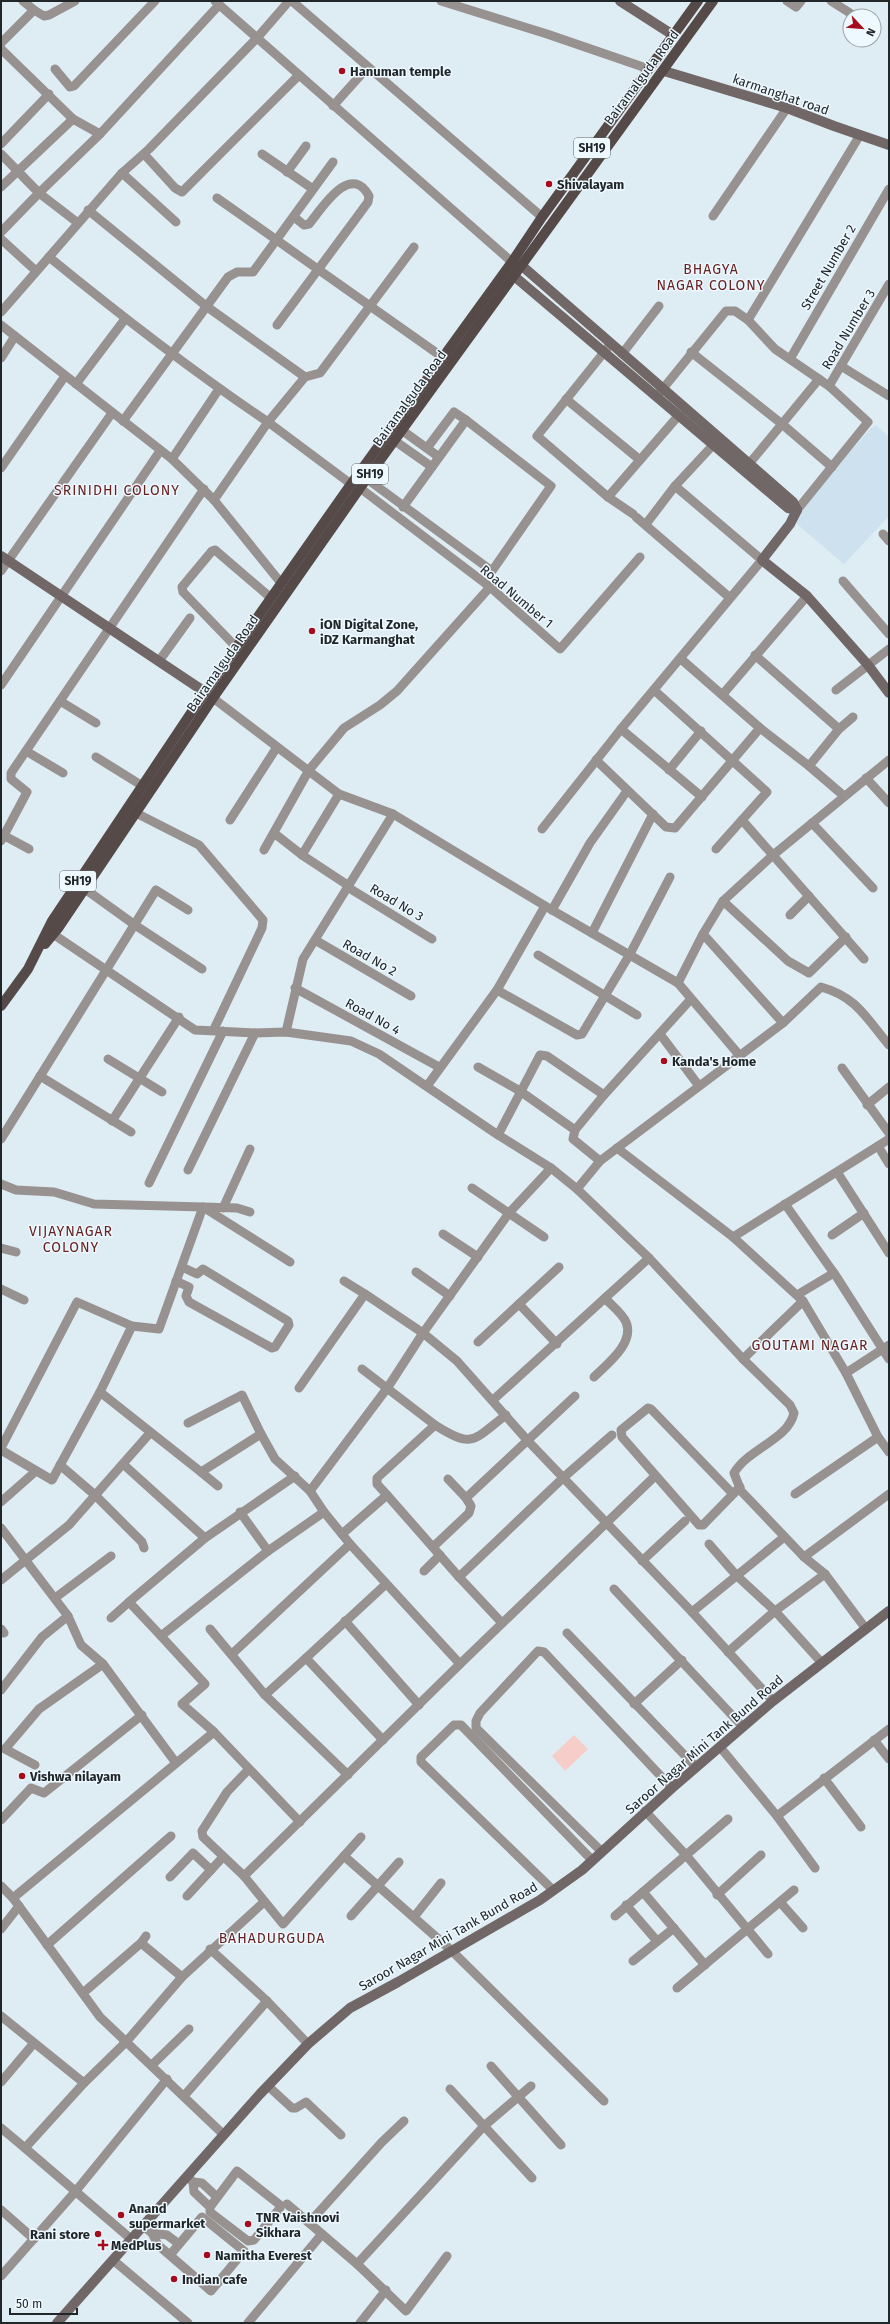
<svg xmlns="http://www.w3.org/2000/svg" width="890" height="2324" font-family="'Fira Sans',sans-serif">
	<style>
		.built { fill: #cde2ee }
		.green { fill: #f6cdc9 }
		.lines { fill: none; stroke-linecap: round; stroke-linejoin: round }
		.street { stroke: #979190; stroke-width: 9 }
		.secondary { stroke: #706766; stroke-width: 10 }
		.primary { stroke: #554a48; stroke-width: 10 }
		.poi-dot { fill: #a50d1c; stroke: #edf8ff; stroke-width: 1.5 }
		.labels { text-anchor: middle; stroke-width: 3; stroke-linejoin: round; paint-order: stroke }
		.shield { fill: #edf8ff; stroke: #5e6569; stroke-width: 1 }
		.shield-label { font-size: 12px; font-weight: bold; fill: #212629 }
		.poi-label { font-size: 13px; font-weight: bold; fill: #212629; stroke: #edf8ff; text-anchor: start }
		.street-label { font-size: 13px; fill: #212629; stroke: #edf8ff }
		.neighbourhood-label { font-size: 14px; letter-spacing: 1px; fill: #672220; stroke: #edf8ff }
	</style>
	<rect width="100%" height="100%" fill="#deecf3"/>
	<polygon class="built" points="876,425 889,437 889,516 844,564 797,524 798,512 870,429"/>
	<polygon class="green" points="574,1735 588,1749 565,1771 552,1756"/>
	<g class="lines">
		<g class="street">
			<polyline points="23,1 34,10"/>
			<polyline points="215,1 512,262"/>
			<polyline points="292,1 542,217"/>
			<polyline points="441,1 547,34 649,69"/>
			<polyline points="787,1 796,7 801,1"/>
			<polyline points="831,1 850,13"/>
			<polyline points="1,43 34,10 44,16 49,15 75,1"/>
			<polyline points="1,49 73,119 100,134"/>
			<polyline points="55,69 70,87 74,86 155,1"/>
			<polyline points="333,106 367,68"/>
			<polyline points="1,144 49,94"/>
			<polyline points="1,154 39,193 1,232"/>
			<polyline points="144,154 175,188 182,192 299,75"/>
			<polyline points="262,154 313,189"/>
			<polyline points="287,172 306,146"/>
			<polyline points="122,173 176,222"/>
			<polyline points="1,187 73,119"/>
			<polyline points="217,198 448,361"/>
			<path d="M88,210L206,306L305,377L268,422C192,371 120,315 49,257L122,173L149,149L257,38L289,1"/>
			<polyline points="713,216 787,108"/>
			<polyline points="78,223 39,193 100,134 219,5"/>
			<polyline points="1,239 36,271"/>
			<polyline points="1,312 49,257"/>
			<polyline points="748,320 860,135"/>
			<polyline points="1,325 172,459 214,500 281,583"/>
			<path d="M277,325L357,217L368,202L369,196C350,161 321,210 309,224L304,225L294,217"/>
			<polyline points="609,346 537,436 608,497 633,514"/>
			<polyline points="691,352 782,424 832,467"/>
			<polyline points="622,354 659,306"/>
			<polyline points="1,358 15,336"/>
			<polyline points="790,359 889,189"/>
			<polyline points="841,366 889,396"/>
			<polyline points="305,377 320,373 414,247"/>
			<polyline points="76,384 125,319"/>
			<polyline points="829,386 889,284"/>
			<polyline points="657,396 726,311 735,311 748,320 775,349 829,386 868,422 797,510"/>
			<polyline points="566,399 640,460"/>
			<polyline points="123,421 228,277 237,272 253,272 333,162"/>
			<polyline points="403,431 439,457"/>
			<polyline points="395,441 432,467"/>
			<polyline points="427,448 454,412 466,420"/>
			<polyline points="172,459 219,389"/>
			<polyline points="749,464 819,379"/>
			<polyline points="1,468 65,376"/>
			<polyline points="367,479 492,571 551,486 466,420 403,507"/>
			<polyline points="360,488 490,587 560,649 640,557"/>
			<polyline points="608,497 679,415"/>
			<polyline points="214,500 268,422 351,484"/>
			<polyline points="636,517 729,597"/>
			<polyline points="646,524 675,486 714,444"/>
			<polyline points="883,534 889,541"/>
			<polyline points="1,571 112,413"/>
			<polyline points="843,581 889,634"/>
			<polyline points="236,647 183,592 182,587 212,551 215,550 271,598"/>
			<polyline points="755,655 839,729"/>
			<polyline points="681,659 760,728 809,766 844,796"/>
			<polyline points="159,661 190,618"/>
			<polyline points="1,685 160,451"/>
			<polyline points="654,690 767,792 716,849"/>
			<polyline points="836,690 889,649"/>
			<polyline points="723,694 807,596"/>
			<polyline points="213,698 339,794 393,814 552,910 678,983"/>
			<polyline points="60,701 96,723"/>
			<polyline points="621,729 702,797"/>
			<polyline points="26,751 63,773"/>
			<polyline points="96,757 141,785"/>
			<polyline points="596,760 666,827 675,828 760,728"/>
			<polyline points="809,766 839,729 853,717"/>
			<polyline points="669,770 701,731"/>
			<polyline points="866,778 889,803"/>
			<polyline points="136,813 199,845 263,920 262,928 214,1029"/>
			<polyline points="230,820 277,747"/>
			<polyline points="742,820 864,959"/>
			<polyline points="812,823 873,888"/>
			<polyline points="542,829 621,729 762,560 675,486"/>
			<polyline points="274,833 302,855 349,886"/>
			<polyline points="1,834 29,849"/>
			<polyline points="1,841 27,792 11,779 11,773 204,489"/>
			<polyline points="264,850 309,770 344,728 380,705 397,691 490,587"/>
			<polyline points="302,855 339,794"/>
			<polyline points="349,888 432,939"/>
			<polyline points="85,889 135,925 202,969"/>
			<polyline points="723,901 788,961 809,973 846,937"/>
			<polyline points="552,910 590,843 627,791"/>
			<polyline points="790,915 809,896"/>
			<polyline points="592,933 653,814"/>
			<path d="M53,934L195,1030L255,1033L286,1032L351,1041L379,1054L495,1133L551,1168L577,1189L649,1258L743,1359L790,1405L794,1413C788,1440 749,1448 734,1473L741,1491L804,1557"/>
			<polyline points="703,934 783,1023"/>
			<polyline points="315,940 411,996"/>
			<polyline points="538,955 637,1015"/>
			<polyline points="295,988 439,1067"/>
			<polyline points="497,990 577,1035 582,1034 630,954 670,877"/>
			<polyline points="286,1032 303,959 393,814"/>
			<polyline points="663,1038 699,1086"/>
			<polyline points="740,1056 678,983 703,934 723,901 772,856 889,760"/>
			<polyline points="108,1059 162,1092"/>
			<polyline points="478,1067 520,1091 575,1130"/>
			<polyline points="842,1068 889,1133"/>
			<polyline points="40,1076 131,1132"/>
			<polyline points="427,1086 497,990 545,906"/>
			<polyline points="867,1105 889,1087"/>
			<polyline points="112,1121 179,1017"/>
			<polyline points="498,1135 540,1055 547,1056 604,1095"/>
			<polyline points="1,1139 156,890 188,910"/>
			<polyline points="878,1146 889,1164"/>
			<polyline points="617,1148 733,1237 803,1301 846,1373 878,1437 889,1452"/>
			<polyline points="600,1161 573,1139 575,1130 604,1095 691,999"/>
			<polyline points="188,1170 255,1033"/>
			<polyline points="837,1172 889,1253"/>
			<polyline points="149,1183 223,1031"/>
			<polyline points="1,1184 16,1190 54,1192 94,1204 203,1207 290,1262"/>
			<polyline points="472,1188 544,1237"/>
			<path d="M577,1189L600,1161L783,1023L821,987C857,997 866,1018 889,1045"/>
			<polyline points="785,1204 836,1276 889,1359"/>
			<polyline points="223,1208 250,1149"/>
			<polyline points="443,1234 478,1257"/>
			<polyline points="832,1235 864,1213"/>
			<polyline points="733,1237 889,1139"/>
			<polyline points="1,1248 16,1252"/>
			<polyline points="416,1272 450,1296"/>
			<polyline points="176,1281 189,1287 186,1296 189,1302 272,1348 275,1347 289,1325 288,1321 203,1269 197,1274 182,1267"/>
			<polyline points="344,1281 365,1294"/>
			<polyline points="1,1289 24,1300"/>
			<polyline points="797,1295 834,1273"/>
			<polyline points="519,1304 557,1344"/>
			<polyline points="478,1342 559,1267"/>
			<polyline points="743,1359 803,1301"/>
			<polyline points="362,1369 435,1425 377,1478 377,1484 387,1495"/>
			<polyline points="846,1373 889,1345"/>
			<path d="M594,1377C607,1364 635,1343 626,1322C622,1313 611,1305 605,1298"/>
			<polyline points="299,1388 365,1294 423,1333 457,1361 528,1441 692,1612"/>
			<polyline points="100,1392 201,1472 261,1434 275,1459 310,1491 324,1512 350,1544 460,1664 653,1478"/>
			<polyline points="493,1400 649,1258"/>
			<polyline points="188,1423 242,1395 261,1434"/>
			<path d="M435,1425C473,1449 472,1441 506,1415"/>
			<polyline points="1,1448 77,1302 132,1326 159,1329 203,1207 237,1208 250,1212"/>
			<polyline points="1,1450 52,1480 100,1392 132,1326"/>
			<polyline points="123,1464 205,1538"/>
			<polyline points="60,1465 95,1495 142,1542 144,1548"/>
			<polyline points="201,1472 218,1486"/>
			<polyline points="448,1479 466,1498 575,1396"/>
			<polyline points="310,1491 388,1387 423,1333 509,1213 551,1168"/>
			<polyline points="733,1494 651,1409 648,1408 621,1430 622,1437 699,1525 703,1525 740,1487"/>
			<polyline points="795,1494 878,1437"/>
			<polyline points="1,1502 36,1471"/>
			<polyline points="240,1512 268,1551"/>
			<polyline points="1,1528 68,1616 81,1645 103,1664 176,1763"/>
			<polyline points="342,1534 387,1495 459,1577"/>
			<polyline points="709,1544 736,1575 775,1611 821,1662"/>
			<polyline points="433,1547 469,1513 471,1506 466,1498"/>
			<polyline points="642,1561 685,1521"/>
			<polyline points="424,1571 440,1555"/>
			<polyline points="1,1580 69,1525 150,1433"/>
			<polyline points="614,1589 743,1727"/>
			<polyline points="55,1598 111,1556"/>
			<polyline points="111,1618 129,1602"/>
			<polyline points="345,1621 419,1705"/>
			<polyline points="502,1623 459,1577 564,1477 612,1435"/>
			<polyline points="1,1629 4,1633"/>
			<polyline points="210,1629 265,1695 348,1775"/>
			<polyline points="866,1629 825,1574 804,1557 889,1494"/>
			<polyline points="567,1633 696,1767"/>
			<polyline points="161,1636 129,1602 205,1538 295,1476"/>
			<polyline points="728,1652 775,1611 825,1574"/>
			<polyline points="232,1654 350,1544"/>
			<polyline points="1,1690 42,1637 68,1616"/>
			<polyline points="265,1695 306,1658"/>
			<polyline points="773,1701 692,1612 783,1538"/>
			<polyline points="634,1704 682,1660"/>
			<polyline points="214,1732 13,1898 100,2017 224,2135"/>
			<polyline points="383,1740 306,1658 386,1584"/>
			<polyline points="874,1740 889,1759"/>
			<polyline points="720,1747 777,1816 815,1868"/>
			<polyline points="35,1765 5,1749 39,1709 103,1664"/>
			<polyline points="249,1769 227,1792 202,1831 203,1837 244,1876 283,1924 344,1856 452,1951 604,2101"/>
			<polyline points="824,1778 861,1827"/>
			<polyline points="645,1811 686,1855 768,1954"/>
			<polyline points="777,1816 889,1729"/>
			<polyline points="1,1820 31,1788 44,1793 142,1715"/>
			<polyline points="300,1822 214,1732 182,1704 205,1684 161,1636 268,1551 324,1512"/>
			<polyline points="601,1851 476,1728 476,1721 480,1713 538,1651 544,1652 672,1788"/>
			<polyline points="344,1856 361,1837"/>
			<polyline points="244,1876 460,1664"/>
			<polyline points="170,1877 193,1853 211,1870"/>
			<polyline points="1,1886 13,1898"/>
			<polyline points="553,1890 421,1762 421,1757 454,1725 461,1725 592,1860"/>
			<polyline points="717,1895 761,1855"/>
			<polyline points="187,1896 223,1857"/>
			<polyline points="780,1902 803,1928"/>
			<polyline points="626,1905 657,1941"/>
			<polyline points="351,1916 399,1862"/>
			<polyline points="615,1916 643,1892"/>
			<polyline points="414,1917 441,1883"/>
			<polyline points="1,1929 19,1906"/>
			<polyline points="146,1936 141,1943 182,1977"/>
			<polyline points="47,1945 171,1836"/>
			<polyline points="210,1949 267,2001 308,2044"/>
			<polyline points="633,1961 674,1928"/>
			<polyline points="705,1965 643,1892 728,1819"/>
			<polyline points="677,1988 794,1890"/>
			<polyline points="83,1993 141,1943"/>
			<polyline points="1,2016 84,2083"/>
			<polyline points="152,2065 189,2029"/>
			<polyline points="491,2066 561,2145"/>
			<polyline points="1,2082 34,2043"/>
			<polyline points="268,2086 292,2108 296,2108 306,2102 341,2135"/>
			<polyline points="450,2089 532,2178"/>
			<polyline points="184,2096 267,2001"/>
			<polyline points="1,2128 25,2148"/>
			<polyline points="190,2179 193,2182 202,2183 217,2197"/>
			<polyline points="193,2182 194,2192 210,2207 210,2212 248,2241 254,2240 280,2208 280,2205 237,2171 210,2207"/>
			<polyline points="287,2204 357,2264 406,2311 447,2256"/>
			<polyline points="1,2210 34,2239"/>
			<polyline points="309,2223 382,2142 404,2121"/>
			<polyline points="143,2226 152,2233 158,2245 211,2291 244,2251 202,2217 170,2255"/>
			<polyline points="152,2233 167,2235 179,2244"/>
			<polyline points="131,2239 25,2148 84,2083 126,2042 182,1977 264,1902"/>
			<polyline points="113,2260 188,2323"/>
			<polyline points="357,2264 484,2126 531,2086"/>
			<polyline points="1,2276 75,2192 167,2079"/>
			<polyline points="248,2323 322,2234"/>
			<polyline points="360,2323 386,2290"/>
		</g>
		<g class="secondary">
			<polyline points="620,1 673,35"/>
			<polyline points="664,71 787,108 834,126 889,145"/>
			<polyline points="521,265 793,502 797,510"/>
			<polyline points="514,276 788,508 797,510"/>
			<polyline points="797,510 790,524 762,560 807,596 868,665 889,693"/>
			<polyline points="1,556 205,692"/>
			<polyline points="57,2323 260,2094 308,2044 350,2008 398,1982 540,1900 582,1870 672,1788 773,1701 889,1611"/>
		</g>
		<g class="primary">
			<polyline points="45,944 59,927 213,698 360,488 713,1"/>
			<polyline points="1,1006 28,969 52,921 205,692 351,484 512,262 542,217 698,1"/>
		</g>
	</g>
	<g class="poi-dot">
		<circle cx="342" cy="71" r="4"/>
		<circle cx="549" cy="184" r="4"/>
		<circle cx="312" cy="631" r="4"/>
		<circle cx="664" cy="1061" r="4"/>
		<circle cx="22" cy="1776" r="4"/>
		<circle cx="121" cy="2215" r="4"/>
		<circle cx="248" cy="2224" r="4"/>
		<circle cx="98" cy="2234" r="4"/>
		<path d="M101 2239h4v4h4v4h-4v4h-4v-4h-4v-4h4z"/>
		<circle cx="207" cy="2255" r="4"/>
		<circle cx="174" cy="2279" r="4"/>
	</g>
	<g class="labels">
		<g class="shield">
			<rect x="574" y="138" width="36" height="20" rx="3"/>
			<rect x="352" y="464" width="36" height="20" rx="3"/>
			<rect x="60" y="871" width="36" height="20" rx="3"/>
		</g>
		<g class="shield-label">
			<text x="592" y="152">SH19</text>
			<text x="370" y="478">SH19</text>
			<text x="78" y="885">SH19</text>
		</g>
		<g class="poi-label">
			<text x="350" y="76">Hanuman temple</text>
			<text x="557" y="189">Shivalayam</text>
			<text x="320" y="629">iON Digital Zone,<tspan x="320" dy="15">iDZ Karmanghat</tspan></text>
			<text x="672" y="1066">Kanda's Home</text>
			<text x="30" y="1781">Vishwa nilayam</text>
			<text x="129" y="2213">Anand<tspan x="129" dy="15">supermarket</tspan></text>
			<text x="256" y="2222">TNR Vaishnovi<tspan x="256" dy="15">Sikhara</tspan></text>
			<text x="90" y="2239" text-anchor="end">Rani store</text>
			<text x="111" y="2250">MedPlus</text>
			<text x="215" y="2260">Namitha Everest</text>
			<text x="182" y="2284">Indian cafe</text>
		</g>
		<g class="street-label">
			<text transform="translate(641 77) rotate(-53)" y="5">Bairamalguda Road</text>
			<text transform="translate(781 94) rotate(19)" y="5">karmanghat road</text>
			<text transform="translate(828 267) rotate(-60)" y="5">Street Number 2</text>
			<text transform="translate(848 329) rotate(-59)" y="5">Road Number 3</text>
			<text transform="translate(409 398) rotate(-54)" y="5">Bairamalguda Road</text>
			<text transform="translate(517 596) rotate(40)" y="5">Road Number 1</text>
			<text transform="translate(222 663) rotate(-55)" y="5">Bairamalguda Road</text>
			<text transform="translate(397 902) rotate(31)" y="5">Road No 3</text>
			<text transform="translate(370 957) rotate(30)" y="5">Road No 2</text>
			<text transform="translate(373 1016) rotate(29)" y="5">Road No 4</text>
			<text transform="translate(704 1744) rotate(-41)" y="5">Saroor Nagar Mini Tank Bund Road</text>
			<text transform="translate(448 1936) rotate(-30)" y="5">Saroor Nagar Mini Tank Bund Road</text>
		</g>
		<g class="neighbourhood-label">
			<text x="711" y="274">BHAGYA<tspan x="711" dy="16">NAGAR COLONY</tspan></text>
			<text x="117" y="495">SRINIDHI COLONY</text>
			<text x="71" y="1236">VIJAYNAGAR<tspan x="71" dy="16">COLONY</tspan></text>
			<text x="810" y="1350">GOUTAMI NAGAR</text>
			<text x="272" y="1943">BAHADURGUDA</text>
		</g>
	</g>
	<rect width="890" height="2324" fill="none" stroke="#212629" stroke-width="4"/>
	<g transform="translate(862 28) rotate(116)"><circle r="19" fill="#edf8ff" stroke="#9ba4a9"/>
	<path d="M0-3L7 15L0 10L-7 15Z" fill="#a50d1c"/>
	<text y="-6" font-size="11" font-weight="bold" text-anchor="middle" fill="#212629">N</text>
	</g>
	<path d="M10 2308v6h67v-6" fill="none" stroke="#212629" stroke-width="2"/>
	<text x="16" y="2308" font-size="12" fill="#212629" stroke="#edf8ff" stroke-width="3" paint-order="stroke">50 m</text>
</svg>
